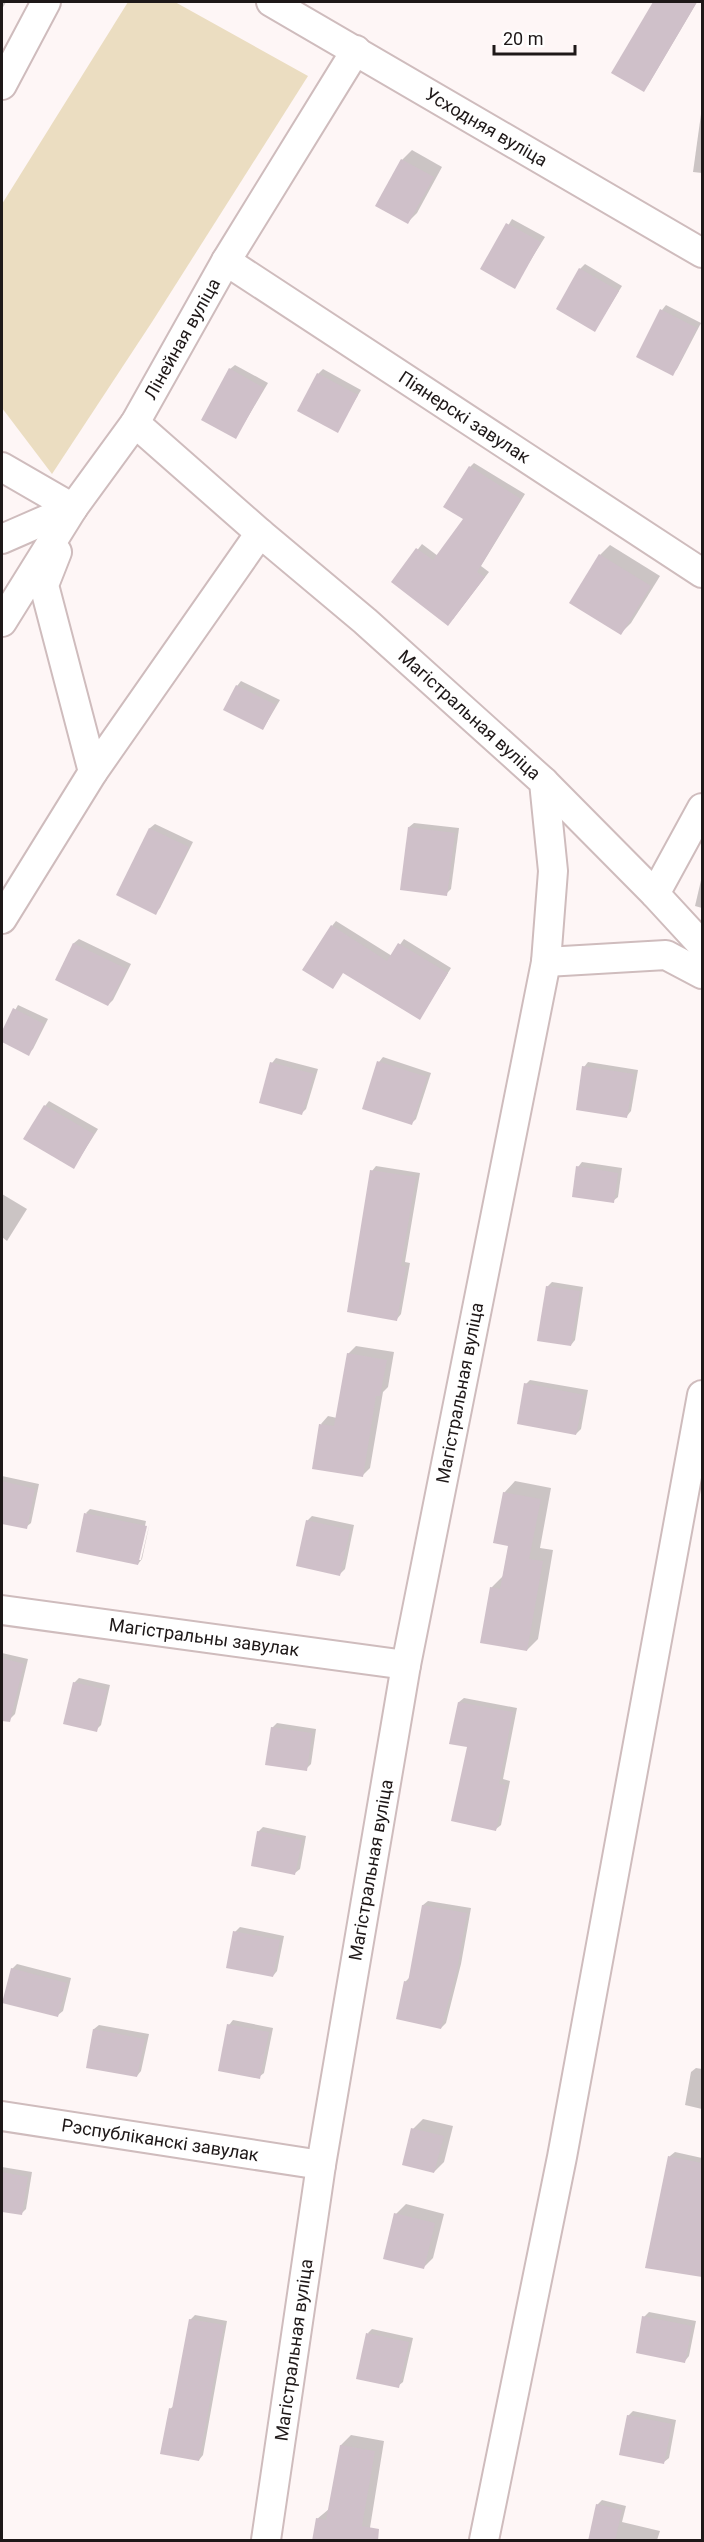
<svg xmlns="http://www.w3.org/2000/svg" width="704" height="2542" font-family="Roboto,sans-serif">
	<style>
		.green { fill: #ebddc1 }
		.shadow { fill: #0003 }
		.building { fill: #cfc0c9 }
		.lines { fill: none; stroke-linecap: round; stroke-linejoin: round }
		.minor-casing { stroke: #cfbcbd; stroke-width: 32 }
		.minor { stroke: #fff; stroke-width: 28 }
		.labels { text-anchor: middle; stroke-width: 4.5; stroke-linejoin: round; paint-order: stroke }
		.street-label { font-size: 18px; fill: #1e1818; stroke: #fff }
	</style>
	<rect width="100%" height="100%" fill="#fef6f6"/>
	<polygon class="green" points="128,2 175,2 308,76 152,322 52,474 2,408 2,204"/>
	<g class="shadow">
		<polygon points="2,2 6,2 2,9"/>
		<polygon points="655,2 697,2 648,85 613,72"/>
		<polygon points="702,107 702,173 693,172"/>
		<polygon points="412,150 442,167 417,213 407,223 402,160"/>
		<polygon points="512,219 545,237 514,287 482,269"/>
		<polygon points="585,264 622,286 595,330 580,269"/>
		<polygon points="666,305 701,323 677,369 672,374 662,310"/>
		<polygon points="235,365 268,383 236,437 230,369"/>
		<polygon points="323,369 361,390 337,431 318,374"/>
		<polygon points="474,463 525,494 481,566 489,572 453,619 393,582 422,544 438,556 465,519 470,467"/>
		<polygon points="610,545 660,576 631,623 621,633 600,555"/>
		<polygon points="241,681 280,700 263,729 237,686"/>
		<polygon points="414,823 459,828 451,889 446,894 409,827"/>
		<polygon points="155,824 193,842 160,908 155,913 118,894 150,828"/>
		<polygon points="702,876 702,908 695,906"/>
		<polygon points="336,921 392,956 404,939 451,968 420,1018 332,926"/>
		<polygon points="79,939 131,964 113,1000 108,1005 57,979 74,943"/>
		<polygon points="18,1005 48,1019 33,1049 28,1054 2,1041 2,1034"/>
		<polygon points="383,1057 431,1073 416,1119 411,1124 379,1062"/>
		<polygon points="276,1058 318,1069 306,1109 302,1113 272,1063"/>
		<polygon points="588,1062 638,1070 631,1111 627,1116 584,1067"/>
		<polygon points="49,1101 98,1129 74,1167 45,1106"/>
		<polygon points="582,1162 622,1168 618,1197 613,1201 578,1167"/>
		<polygon points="376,1166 420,1173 405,1262 410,1263 401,1314 397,1319 372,1171"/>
		<polygon points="2,1194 27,1209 7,1241 2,1237"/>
		<polygon points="552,1282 583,1287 575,1340 571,1345 547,1287"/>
		<polygon points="356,1346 394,1352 388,1387 383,1392 370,1468 362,1476 321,1424 328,1416 337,1418 348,1354"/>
		<polygon points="530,1380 588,1390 581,1429 576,1434 526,1384"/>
		<polygon points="2,1476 39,1484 31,1523 26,1527 2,1522"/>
		<polygon points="515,1481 551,1488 540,1548 553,1550 538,1639 527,1650 491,1588 503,1576 509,1544 504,1493"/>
		<polygon points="90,1509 146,1521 138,1560 141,1560 150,1522 142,1559 138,1564 86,1513"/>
		<polygon points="312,1516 354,1525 345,1569 340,1574 307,1521"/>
		<polygon points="2,1653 28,1659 15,1714 10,1719 2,1717"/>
		<polygon points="79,1678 110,1685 101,1725 96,1730 74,1683"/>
		<polygon points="464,1698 517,1708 503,1779 510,1781 501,1825 496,1829 469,1746 459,1702"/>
		<polygon points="277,1723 316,1729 311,1764 306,1769 272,1728"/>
		<polygon points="263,1827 306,1836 300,1869 295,1873 258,1832"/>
		<polygon points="428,1901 471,1908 461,1964 446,2023 441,2028 405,1982 411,1976 423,1905"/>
		<polygon points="240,1927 284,1936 277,1971 273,1976 235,1932"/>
		<polygon points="17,1964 71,1978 63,2011 58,2015 12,1969"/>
		<polygon points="233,2020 273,2028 264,2073 259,2077 229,2025"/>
		<polygon points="99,2025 149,2034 141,2071 137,2076 87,2066 94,2029"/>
		<polygon points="696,2068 702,2069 702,2109 685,2105 691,2072"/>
		<polygon points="423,2119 453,2126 444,2162 434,2172 413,2129"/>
		<polygon points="675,2152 702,2158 702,2276 647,2267 670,2156"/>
		<polygon points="2,2167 32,2172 26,2209 21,2214 2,2210"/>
		<polygon points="406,2204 444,2214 433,2258 423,2268 396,2214"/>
		<polygon points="649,2312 696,2321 689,2356 685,2361 644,2317"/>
		<polygon points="195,2315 227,2321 203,2455 199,2460 170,2409 175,2405 190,2320"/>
		<polygon points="372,2329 413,2338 403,2382 398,2386 368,2333"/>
		<polygon points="633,2411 676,2420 669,2458 664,2462 628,2416"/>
		<polygon points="351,2435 384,2441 368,2540 317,2519 329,2509 341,2445"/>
		<polygon points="602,2500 626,2506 622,2522 660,2531 657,2540 589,2540 597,2505"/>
	</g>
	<g class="building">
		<polygon points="653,2 697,2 644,92 611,73"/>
		<polygon points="401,159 434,177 408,224 375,206"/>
		<polygon points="506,223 541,242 515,289 480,269"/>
		<polygon points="579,268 619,291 595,332 556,309"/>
		<polygon points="660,309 697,328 673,376 636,357"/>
		<polygon points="229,368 264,388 236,439 201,420"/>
		<polygon points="317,373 358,395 338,433 297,411"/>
		<polygon points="469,466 521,499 477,572 485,577 448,626 391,582 416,548 433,560 463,519 443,507"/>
		<polygon points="599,554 651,586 621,635 569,603"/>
		<polygon points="236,685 276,705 263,730 223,710"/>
		<polygon points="408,827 455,833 447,896 400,890"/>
		<polygon points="149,828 189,847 156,915 116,895"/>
		<polygon points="331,925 387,961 398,943 448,973 420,1020 343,973 333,989 302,970"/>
		<polygon points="73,943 127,969 108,1006 55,980"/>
		<polygon points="13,1008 44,1024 29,1056 2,1042 2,1031"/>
		<polygon points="377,1061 427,1077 412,1125 362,1109"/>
		<polygon points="270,1062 314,1074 302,1115 259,1103"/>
		<polygon points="582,1066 634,1074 627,1118 576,1110"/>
		<polygon points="44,1105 94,1134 74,1169 23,1139"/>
		<polygon points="576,1166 618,1173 614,1203 572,1197"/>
		<polygon points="370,1170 416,1177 401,1266 406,1267 397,1321 347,1312"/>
		<polygon points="546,1286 580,1291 571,1346 537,1341"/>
		<polygon points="347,1353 387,1360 380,1396 376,1396 363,1477 312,1469 319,1424 334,1426"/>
		<polygon points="524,1383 584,1395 576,1435 517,1424"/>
		<polygon points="2,1481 35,1489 27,1529 2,1524"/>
		<polygon points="503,1492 541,1499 529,1559 543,1561 527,1651 480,1643 490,1587 500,1589 508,1546 493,1543"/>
		<polygon points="84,1513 147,1526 138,1565 76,1552"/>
		<polygon points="306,1520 350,1530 340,1576 296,1566"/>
		<polygon points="2,1658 24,1664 10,1722 2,1721"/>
		<polygon points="73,1682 107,1690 97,1732 63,1724"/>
		<polygon points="458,1702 513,1712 499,1784 506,1785 496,1831 451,1821 467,1747 449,1744"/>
		<polygon points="271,1727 312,1733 307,1771 265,1765"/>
		<polygon points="257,1831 302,1840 295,1875 251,1866"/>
		<polygon points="422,1905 467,1913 457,1970 441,2029 396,2019 404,1981 408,1982"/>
		<polygon points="233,1931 280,1940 273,1977 226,1968"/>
		<polygon points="11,1968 67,1983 58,2017 2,2003"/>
		<polygon points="227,2024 269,2032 260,2079 218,2071"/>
		<polygon points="93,2029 145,2039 137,2077 86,2068"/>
		<polygon points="411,2128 444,2136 434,2173 402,2165"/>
		<polygon points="668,2156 702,2163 702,2277 645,2268"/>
		<polygon points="2,2172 28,2177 22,2215 2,2212"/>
		<polygon points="394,2213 435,2223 424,2269 383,2259"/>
		<polygon points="642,2316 692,2326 685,2363 636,2353"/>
		<polygon points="189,2319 224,2325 199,2461 160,2454 169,2408 172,2409"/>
		<polygon points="366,2333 409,2342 399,2388 356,2379"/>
		<polygon points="627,2415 672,2424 664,2464 619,2455"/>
		<polygon points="340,2445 375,2451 362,2526 379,2529 378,2541 312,2541 316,2518 326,2520"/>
		<polygon points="596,2504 622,2510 615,2541 588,2541"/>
	</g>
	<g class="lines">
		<defs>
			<g id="minor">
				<path id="s1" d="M271,2L702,253"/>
				<polyline points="2,85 46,2"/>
				<path id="s2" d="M226,261L702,573"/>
				<path id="s3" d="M135,423L260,533L365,621L544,782L553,871L546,962L406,1665L321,2165L266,2540"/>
				<polyline points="2,467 73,508"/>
				<polyline points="2,539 73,508"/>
				<path id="s4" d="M2,622L73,508L135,423L226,261L356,50"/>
				<polyline points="93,772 260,533"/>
				<polyline points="544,782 655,894"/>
				<polyline points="702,808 655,894 702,945"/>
				<polyline points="2,919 93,772 44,585 57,552"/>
				<polyline points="546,962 666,955 702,974"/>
				<path id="s5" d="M2,1610L406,1665"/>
				<path id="s6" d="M2,2116L321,2165"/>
				<polyline points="484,2540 562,2157 702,1395"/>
			</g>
		</defs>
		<use href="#minor" class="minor-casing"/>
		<use href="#minor" class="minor"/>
	</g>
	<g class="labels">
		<g class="street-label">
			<text dy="6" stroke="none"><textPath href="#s1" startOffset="249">Усходняя вуліца</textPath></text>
			<text dy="6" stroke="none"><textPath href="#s4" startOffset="336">Лінейная вуліца</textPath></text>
			<text dy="6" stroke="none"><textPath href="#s2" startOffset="285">Піянерскі завулак</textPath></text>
			<text dy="6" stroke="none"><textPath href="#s3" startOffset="444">Магістральная вуліца</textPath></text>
			<text transform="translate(460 1393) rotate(-79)" y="6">Магістральная вуліца</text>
			<text dy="6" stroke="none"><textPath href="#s5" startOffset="204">Магістральны завулак</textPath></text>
			<text transform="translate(371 1870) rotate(-80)" y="6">Магістральная вуліца</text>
			<text dy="6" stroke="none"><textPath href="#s6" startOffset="160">Рэспубліканскі завулак</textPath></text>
			<text transform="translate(294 2350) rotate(-82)" y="6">Магістральная вуліца</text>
		</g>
	</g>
	<rect width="704" height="2542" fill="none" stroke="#1e1818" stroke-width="6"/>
	<path d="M494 45v9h81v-9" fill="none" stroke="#1e1818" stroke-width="3"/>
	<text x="503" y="45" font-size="18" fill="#1e1818" stroke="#ffffff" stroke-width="4.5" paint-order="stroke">20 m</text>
</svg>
